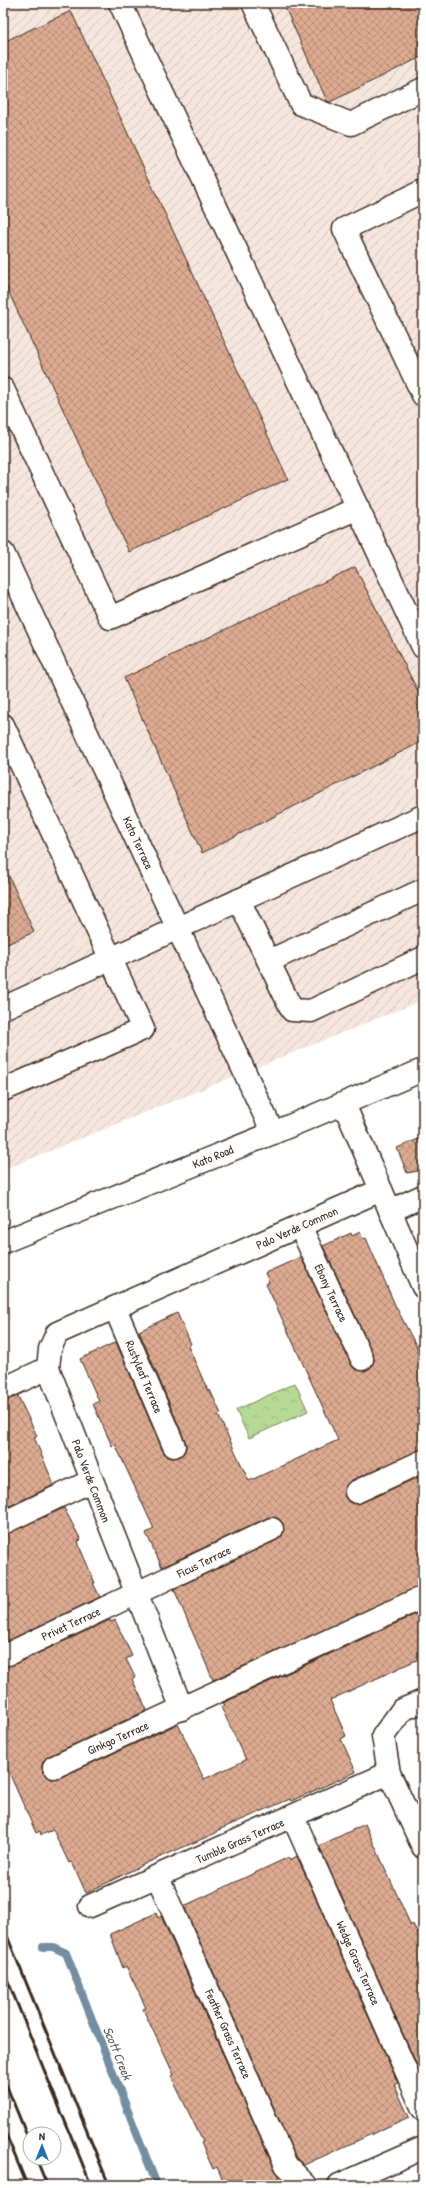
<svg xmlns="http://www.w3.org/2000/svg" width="426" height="2188" font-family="'Patrick Hand',sans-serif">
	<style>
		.industrial { fill: url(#industrial-furrows) }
		.forest { fill: url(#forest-crowns); stroke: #788258 }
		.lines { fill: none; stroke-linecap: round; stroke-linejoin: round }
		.stream { stroke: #738ea1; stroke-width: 8 }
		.building { fill: url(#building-cross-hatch); stroke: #3b2a1e }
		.minor-casing { stroke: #3b2a1e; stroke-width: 25 }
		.minor { stroke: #fff; stroke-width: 22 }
		.rail { stroke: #3b2a1e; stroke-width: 3 }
		.labels { text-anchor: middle; stroke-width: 3; stroke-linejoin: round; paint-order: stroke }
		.street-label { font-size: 12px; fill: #3b2a1e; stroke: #fff }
		.water-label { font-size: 13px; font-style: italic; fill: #575c5f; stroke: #fff }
	</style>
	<defs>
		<pattern id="industrial-furrows" width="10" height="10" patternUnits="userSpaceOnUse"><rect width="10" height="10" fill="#f5e6de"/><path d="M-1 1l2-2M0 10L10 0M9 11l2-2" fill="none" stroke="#d3c5be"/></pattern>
		<pattern id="forest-crowns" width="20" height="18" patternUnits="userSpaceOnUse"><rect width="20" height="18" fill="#b6d993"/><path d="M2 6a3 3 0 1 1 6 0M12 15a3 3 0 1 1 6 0" fill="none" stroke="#9dba7e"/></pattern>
		<pattern id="building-cross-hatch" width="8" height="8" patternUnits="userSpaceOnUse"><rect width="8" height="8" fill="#ddaa91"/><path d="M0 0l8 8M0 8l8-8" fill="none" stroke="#b48b76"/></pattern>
	</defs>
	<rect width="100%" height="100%" fill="#fff"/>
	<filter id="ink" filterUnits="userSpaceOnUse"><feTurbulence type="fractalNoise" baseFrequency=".025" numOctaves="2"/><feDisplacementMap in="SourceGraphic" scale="8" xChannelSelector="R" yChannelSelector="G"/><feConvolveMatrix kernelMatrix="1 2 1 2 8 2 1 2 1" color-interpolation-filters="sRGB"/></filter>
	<g filter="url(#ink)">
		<polygon class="industrial" points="3,3 423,3 423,1000 3,1170"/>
		<polygon class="forest" points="295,1383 308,1411 249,1438 236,1410"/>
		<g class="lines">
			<polyline class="stream" points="43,1947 53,1947 66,1953 157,2185"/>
		</g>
		<g class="building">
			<polygon points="283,3 423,3 423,56 330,102 327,101"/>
			<polygon points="71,11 288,479 129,552 3,280 3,42"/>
			<polygon points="355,567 423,701 423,741 202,853 124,678"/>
			<polygon points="3,863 34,932 3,946"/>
			<polygon points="423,1137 423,1170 407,1173 397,1148"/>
			<polygon points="360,1232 363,1239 366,1238 395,1305 423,1359 423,1449 350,1481 344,1490 345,1497 349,1502 361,1503 423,1475 423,1585 213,1680 174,1589 277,1540 282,1536 283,1524 279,1519 273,1517 267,1518 162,1567 146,1533 154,1529 115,1444 112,1446 93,1404 99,1401 80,1359 116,1342 163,1451 166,1456 172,1458 179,1457 186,1448 185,1441 139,1331 177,1313 191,1344 188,1346 208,1391 210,1390 221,1414 218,1415 249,1481 338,1440 266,1284 269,1282 265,1273 301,1257 351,1364 355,1369 367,1370 372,1366 374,1360 373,1354 323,1246 351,1233 352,1236"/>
			<polygon points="18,1396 37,1436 34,1437 54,1485 3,1509 3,1401"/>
			<polygon points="64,1508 81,1540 78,1541 80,1548 95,1583 93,1583 100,1597 3,1643 3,1535"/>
			<polygon points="423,1611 423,1657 330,1700 346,1736 341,1739 356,1772 291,1801 290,1799 216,1831 216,1833 149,1862 86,1893 72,1862 69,1863 53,1830 41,1835 40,1831 36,1833 3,1759 3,1665 13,1665 110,1620 111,1622 115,1620 132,1656 126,1659 135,1677 132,1679 147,1710 49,1756 44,1760 42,1765 43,1773 52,1779 59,1778 178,1724 204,1779 246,1760 221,1707 225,1705 223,1703"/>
			<polygon points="365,1824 411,1926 413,1924 423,1946 423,2071 420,2072 319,1846"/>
			<polygon points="297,1856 398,2083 394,2084 409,2117 304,2165 296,2158 184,1906 289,1857 290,1860"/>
			<polygon points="156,1913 158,1918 161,1916 275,2170 280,2177 277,2178 280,2185 225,2185 217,2167 213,2169 201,2143 203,2142 171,2076 174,2075 143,2009 146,2008 126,1966 123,1968 110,1934"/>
		</g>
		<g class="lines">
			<defs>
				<g id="minor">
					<polyline points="120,3 423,647"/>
					<polyline points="253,3 301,104 351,124 423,89"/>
					<polyline points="423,191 344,229 423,395"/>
					<polyline points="3,389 110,618 358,508"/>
					<polyline points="3,553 273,1133"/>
					<polyline points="3,725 143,1029 3,1090"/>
					<polyline points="239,900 292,1010 311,1011 423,958"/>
					<polyline points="269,961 423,890"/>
					<polyline points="3,1008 423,816"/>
					<polyline points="344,1104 423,1287"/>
					<polyline points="390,1211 423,1196"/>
					<polyline points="300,1226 362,1359"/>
					<polyline points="3,1242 273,1133 423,1070"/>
					<polyline points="115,1308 174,1446"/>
					<polyline points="3,1389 48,1368"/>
					<polyline points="356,1492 423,1461"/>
					<polyline points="3,1523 91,1481"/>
					<polyline points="8,1654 272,1529"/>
					<polyline points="423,1701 402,1710 383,1736 389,1773 423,1847"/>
					<polyline points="182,1709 48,1368 50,1349 57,1333 381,1190"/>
					<polyline points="54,1767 423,1597"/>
					<polyline points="293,1817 423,2109"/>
					<polyline points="158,1878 286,2165 306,2185"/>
					<polyline points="90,1906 389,1773"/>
					<polyline points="339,2185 423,2148"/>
				</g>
			</defs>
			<use href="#minor" class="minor-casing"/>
			<use href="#minor" class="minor"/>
			<g class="rail">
				<polyline points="3,1926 109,2185"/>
				<polyline points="3,1969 91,2185"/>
				<polyline points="3,2077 30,2143"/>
				<polyline points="3,2127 27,2185"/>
				<polyline points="36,2158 47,2185"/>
			</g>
		</g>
	</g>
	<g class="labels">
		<g class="street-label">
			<text transform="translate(138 843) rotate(65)" y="4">Kato Terrace</text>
			<text transform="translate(213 1157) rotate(-22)" y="4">Kato Road</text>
			<text transform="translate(297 1228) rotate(-24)" y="4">Palo Verde Common</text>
			<text transform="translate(331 1293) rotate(65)" y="4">Ebony Terrace</text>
			<text transform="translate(144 1377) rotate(67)" y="4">Rustyleaf Terrace</text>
			<text transform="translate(91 1481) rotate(69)" y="4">Palo Verde Common</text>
			<text transform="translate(204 1562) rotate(-26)" y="4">Ficus Terrace</text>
			<text transform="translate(71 1624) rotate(-25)" y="4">Privet Terrace</text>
			<text transform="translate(118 1738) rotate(-24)" y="4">Ginkgo Terrace</text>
			<text transform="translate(240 1841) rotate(-24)" y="4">Tumble Grass Terrace</text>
			<text transform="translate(358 1963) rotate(66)" y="4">Wedge Grass Terrace</text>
			<text transform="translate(228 2034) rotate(66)" y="4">Feather Grass Terrace</text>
		</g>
		<g class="water-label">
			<text transform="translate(118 2053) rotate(68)" y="5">Scott Creek</text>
		</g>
	</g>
	<rect width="426" height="2188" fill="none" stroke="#fff" stroke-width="16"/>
	<rect x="8" y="8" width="410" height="2172" fill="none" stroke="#3b2a1e" stroke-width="1.5" filter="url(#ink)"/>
	<g transform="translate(42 2146)"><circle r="19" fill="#ffffff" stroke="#b1aaa5"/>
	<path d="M0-3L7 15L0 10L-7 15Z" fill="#1f6fb2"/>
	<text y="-6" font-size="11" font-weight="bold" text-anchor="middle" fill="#3b2a1e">N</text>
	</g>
</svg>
